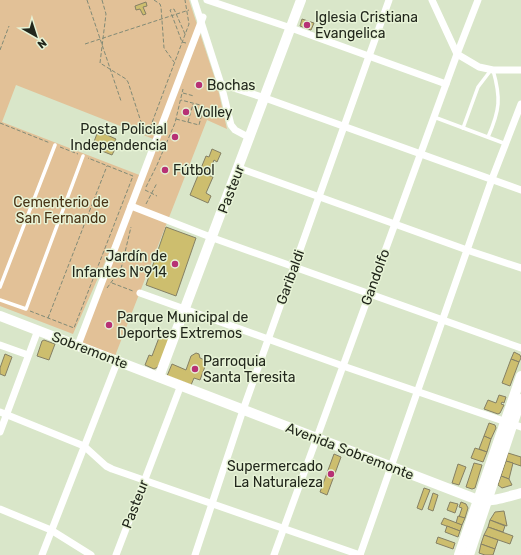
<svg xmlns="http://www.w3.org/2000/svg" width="521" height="555" font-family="Rubik,sans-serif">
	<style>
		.green { fill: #e2c197; fill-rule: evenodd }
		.building { fill: #cdbe6e; stroke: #858064 }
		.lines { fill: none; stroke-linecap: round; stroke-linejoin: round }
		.path { stroke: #818a76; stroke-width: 1; stroke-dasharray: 4 2; stroke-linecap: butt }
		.lane { stroke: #fff; stroke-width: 3.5 }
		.street { stroke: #fff; stroke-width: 7 }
		.secondary { stroke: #fff; stroke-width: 10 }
		.poi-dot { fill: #b73175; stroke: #e7f3d6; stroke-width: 1.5 }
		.labels { text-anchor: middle; stroke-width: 3; stroke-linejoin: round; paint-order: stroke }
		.poi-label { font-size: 14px; fill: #22271c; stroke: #e7f3d6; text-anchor: start }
		.street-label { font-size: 14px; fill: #22271c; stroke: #e7f3d6 }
		.park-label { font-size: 14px; fill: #483315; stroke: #e7f3d6 }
	</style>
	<rect width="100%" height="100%" fill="#d9e6c9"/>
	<path class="green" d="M0,0H189L217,85L227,129L207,120L115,356L79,342L126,215L73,334L0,306ZM16,85L156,140L142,176L2,122Z"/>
	<g class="building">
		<polygon points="146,2 147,6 143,7 146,14 143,15 140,9 136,10 135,6"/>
		<polygon points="302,19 314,23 311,30 300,26"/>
		<polygon points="98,131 116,139 113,145 116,147 112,155 92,147"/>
		<polygon points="212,149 221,153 217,162 214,160 208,175 213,177 206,193 211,196 208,203 190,195 206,156 209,157"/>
		<polygon points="166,227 196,238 176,296 146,285"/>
		<polygon points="160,335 170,339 158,367 154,369 145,365 149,355 152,356"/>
		<polygon points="44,340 55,344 49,360 37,356 42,341"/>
		<polygon points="514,352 520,355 521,358 519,362 511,359"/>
		<polygon points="196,353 199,354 200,358 207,361 200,380 194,378 191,385 167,376 172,364 186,370 191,356"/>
		<polygon points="5,354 12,357 5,376 0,374 0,368"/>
		<polygon points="511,359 519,362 510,386 502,383"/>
		<polygon points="499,395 506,397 504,403 502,402 501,404 504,405 500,413 498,414 484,409 488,400 496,403"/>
		<polygon points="489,423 495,425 496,428 491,439 484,436"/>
		<polygon points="484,436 491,439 487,452 479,449"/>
		<polygon points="475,448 487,452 483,462 471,458"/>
		<polygon points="508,453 521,457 521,466 506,461"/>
		<polygon points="334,454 341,457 327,495 320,492"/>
		<polygon points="506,461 513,463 509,479 501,476"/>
		<polygon points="474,463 482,465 475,488 472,489 466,487"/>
		<polygon points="458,464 466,467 459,485 452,483"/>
		<polygon points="501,476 509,479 512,485 502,488 498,485"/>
		<polygon points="424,488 430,490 422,510 417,508"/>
		<polygon points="433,493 438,495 433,511 428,509"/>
		<polygon points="450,502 458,504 455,513 447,510"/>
		<polygon points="461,502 466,504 468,508 465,518 459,517 462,508 459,507"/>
		<polygon points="504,511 507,526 490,520 495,512"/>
		<polygon points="458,516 465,518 462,525 456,523"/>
		<polygon points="444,518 462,525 460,531 441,524"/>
		<polygon points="490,520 505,526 503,532 488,527"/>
		<polygon points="447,526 460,531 458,537 445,532"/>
		<polygon points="488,527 513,536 510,544 484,535"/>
		<polygon points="484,535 498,540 495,549 481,544"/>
		<polygon points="438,537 455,543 453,549 436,543"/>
		<polygon points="481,544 495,549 493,555 485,555 479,553"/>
	</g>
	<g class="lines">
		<g class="path">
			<polyline points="87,0 121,101"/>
			<polyline points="102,0 106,14 100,63 126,79 128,82 143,128 146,131 150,128 189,24 185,0"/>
			<polyline points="154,0 160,4 161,7 164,48 174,62"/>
			<polyline points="185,34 174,9 170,10 182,42 186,43"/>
			<polyline points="85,44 189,10"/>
			<polyline points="0,50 9,26"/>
			<polyline points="183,93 194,96"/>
			<polyline points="176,119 199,125 204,106 181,100"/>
			<polyline points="188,122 193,104"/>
			<polyline points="0,123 50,143"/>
			<polyline points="60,147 78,154"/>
			<polyline points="146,187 157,165 175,123 183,89"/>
			<polyline points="145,190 157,196"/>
			<polyline points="146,204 157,183"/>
			<polyline points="112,283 133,291"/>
			<polyline points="107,288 121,269 131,227"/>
			<polyline points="30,311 74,328 133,176 88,158"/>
			<polyline points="48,318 107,166"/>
		</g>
		<g class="lane">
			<polyline points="434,117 506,144"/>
			<polyline points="463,128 478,87 491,70"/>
			<path d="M488,137C500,110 501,98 493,70"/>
			<polyline points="0,287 55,145"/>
			<polyline points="0,300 26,309 83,156"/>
		</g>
		<g class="street">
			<polyline points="194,0 221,84 231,125 235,130 250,138"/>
			<polyline points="207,0 291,28 446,84"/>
			<polyline points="432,0 457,54 479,67 493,70 521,70"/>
			<polyline points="221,84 265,98 521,190"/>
			<polyline points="239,168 467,250 521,268"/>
			<polyline points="131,206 213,238 521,348"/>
			<polyline points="140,293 343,366 521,427"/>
			<polyline points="0,345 28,355"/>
			<polyline points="78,345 203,17"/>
			<polyline points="0,412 84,446 106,466 112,469 360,555"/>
			<polyline points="0,432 38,330"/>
			<polyline points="0,509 51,530 91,555"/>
			<polyline points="42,555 118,360"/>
			<polyline points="116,555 181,385"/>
			<polyline points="195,555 243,410 389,0"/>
			<polyline points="274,555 457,54 478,0"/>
			<polyline points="360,555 492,179 521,104"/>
		</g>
		<g class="secondary">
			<path d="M0,316L478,500C493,502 506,497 521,493"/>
			<polyline points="159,377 301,0"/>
			<polyline points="459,555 521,376"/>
			<polyline points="469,555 521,399"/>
		</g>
	</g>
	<g class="poi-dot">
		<circle cx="307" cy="25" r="4"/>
		<circle cx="199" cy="85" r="4"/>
		<circle cx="186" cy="112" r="4"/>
		<circle cx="175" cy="137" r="4"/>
		<circle cx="165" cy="170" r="4"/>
		<circle cx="175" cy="264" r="4"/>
		<circle cx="109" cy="325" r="4"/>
		<circle cx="195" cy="369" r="4"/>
		<circle cx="331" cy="474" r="4"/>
	</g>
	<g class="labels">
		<g class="poi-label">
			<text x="315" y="22">Iglesia Cristiana<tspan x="315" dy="16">Evangelica</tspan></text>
			<text x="207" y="90">Bochas</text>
			<text x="194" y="117">Volley</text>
			<text x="167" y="134" text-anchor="end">Posta Policial<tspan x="167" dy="16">Independencia</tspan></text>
			<text x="173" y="175">Fútbol</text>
			<text x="167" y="261" text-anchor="end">Jardín de<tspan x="167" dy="16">Infantes Nº914</tspan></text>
			<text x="117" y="322">Parque Municipal de<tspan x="117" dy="16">Deportes Extremos</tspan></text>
			<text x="203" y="366">Parroquia<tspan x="203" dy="16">Santa Teresita</tspan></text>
			<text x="323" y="471" text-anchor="end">Supermercado<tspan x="323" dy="16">La Naturaleza</tspan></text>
		</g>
		<g class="street-label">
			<text transform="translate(231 189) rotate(-69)" y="5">Pasteur</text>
			<text transform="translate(290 277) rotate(-70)" y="5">Garibaldi</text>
			<text transform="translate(375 277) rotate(-70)" y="5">Gandolfo</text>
			<text transform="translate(90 350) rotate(21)" y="5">Sobremonte</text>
			<text transform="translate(350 451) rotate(21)" y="5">Avenida Sobremonte</text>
			<text transform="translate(135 504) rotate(-69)" y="5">Pasteur</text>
		</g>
		<g class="park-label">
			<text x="61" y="207">Cementerio de<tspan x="61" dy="16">San Fernando</tspan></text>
		</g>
	</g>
	<g transform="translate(36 36) rotate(141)" stroke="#e7f3d6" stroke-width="3" paint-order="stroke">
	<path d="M0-3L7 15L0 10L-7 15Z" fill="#22271c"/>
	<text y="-6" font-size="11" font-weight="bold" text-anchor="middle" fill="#22271c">N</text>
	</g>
</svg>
